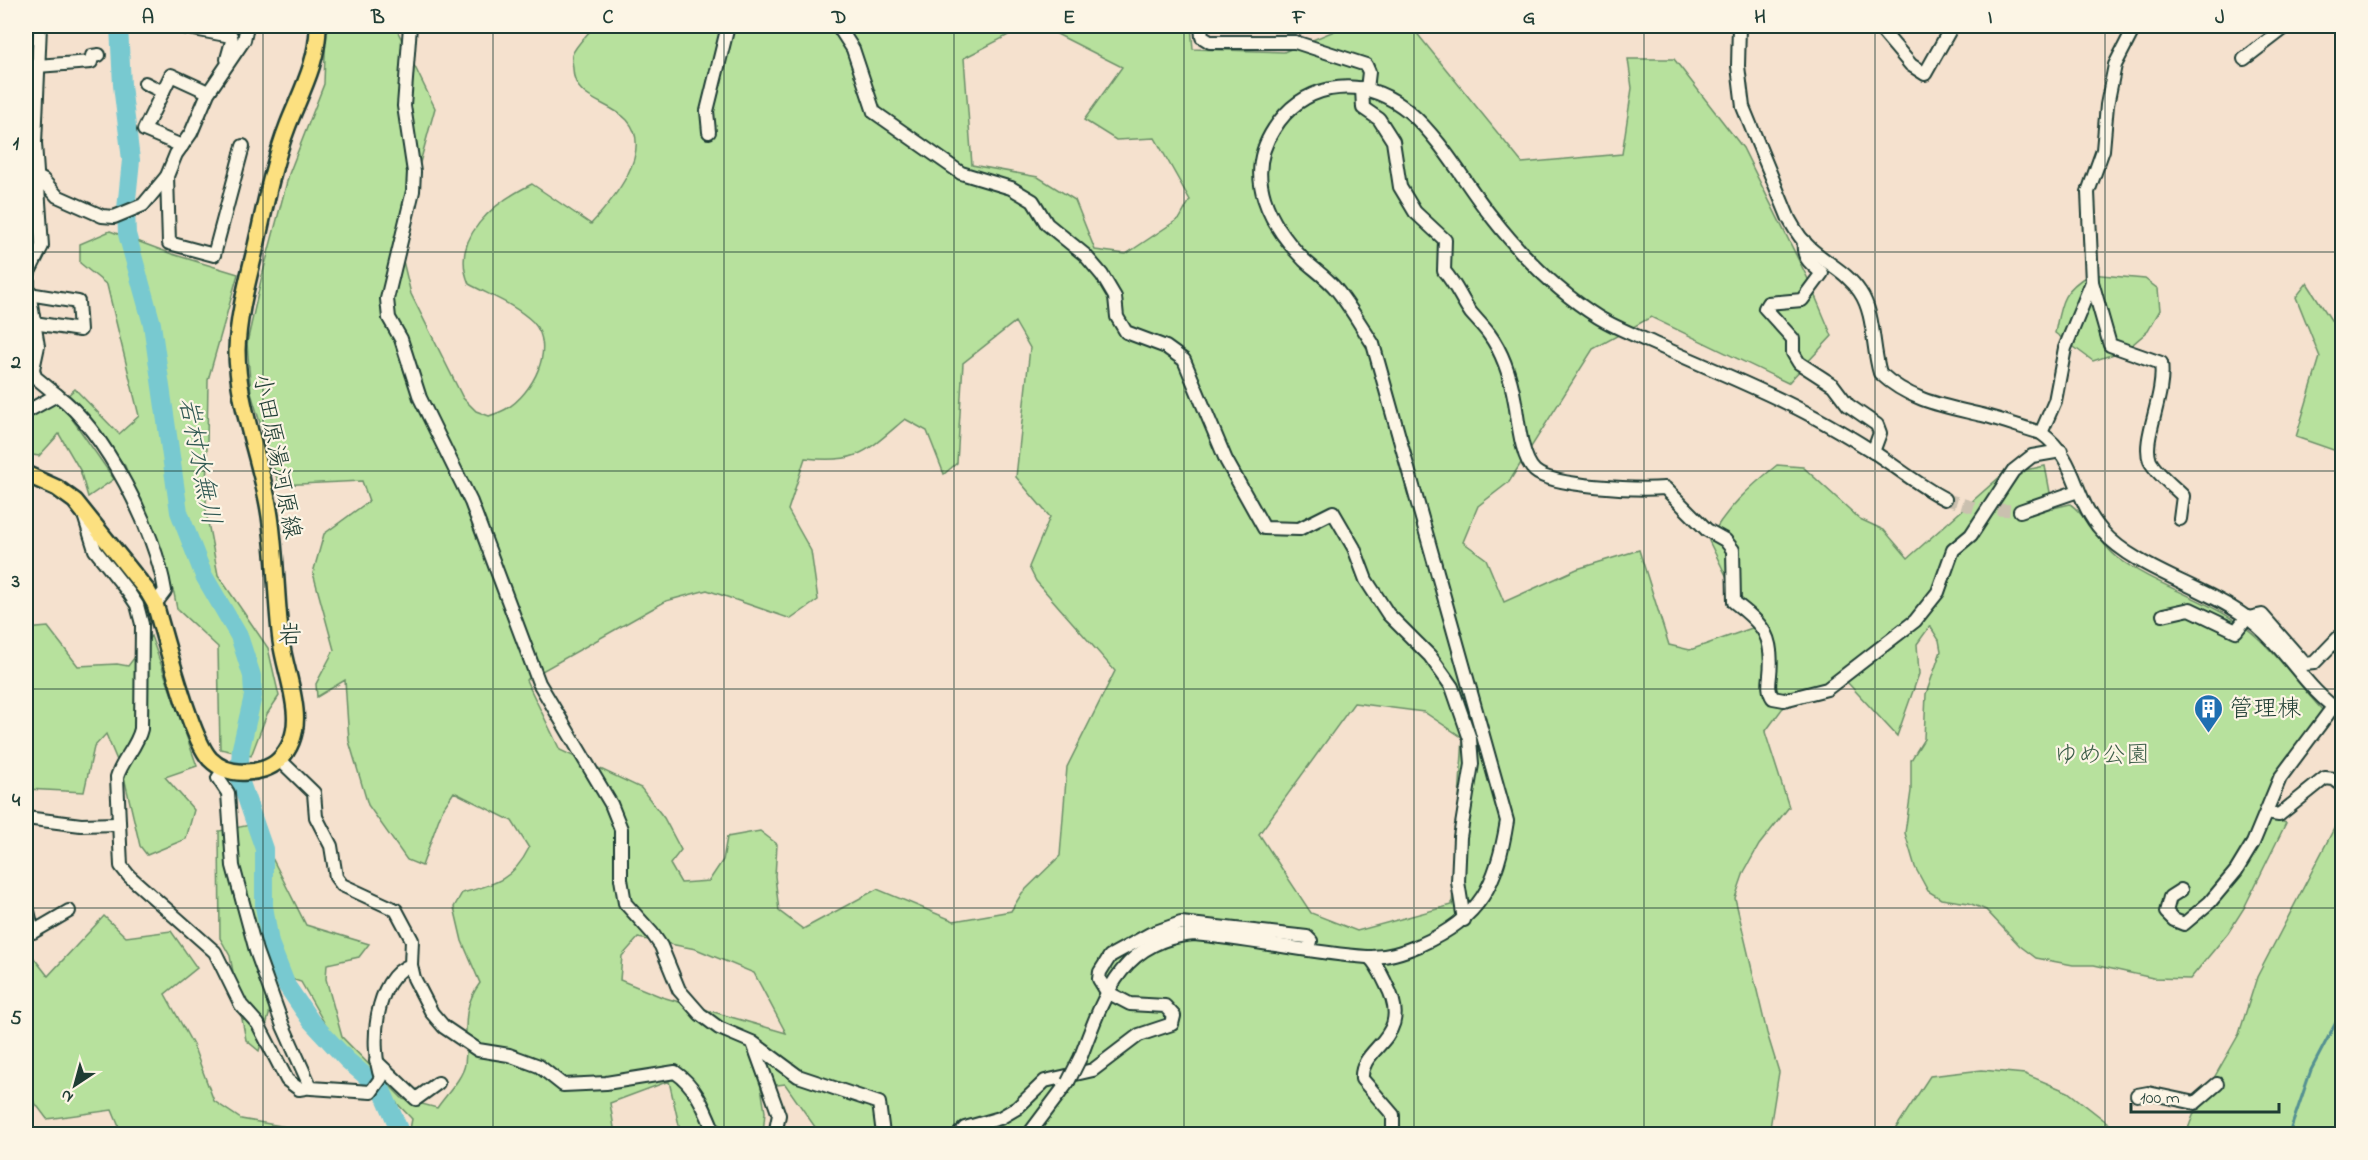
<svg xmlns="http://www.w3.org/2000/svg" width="2368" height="1160" font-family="'Indie Flower','Klee One',sans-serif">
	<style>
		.green { fill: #b7e19d; stroke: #6b8f68; stroke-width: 1.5; fill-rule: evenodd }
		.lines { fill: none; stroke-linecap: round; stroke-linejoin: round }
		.stream { stroke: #549192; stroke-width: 3 }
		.river { stroke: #78c9d0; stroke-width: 18 }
		.minor-tunnel { stroke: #cac0af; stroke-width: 12; stroke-dasharray: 12 6; stroke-linecap: butt }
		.minor-casing { stroke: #1f3d34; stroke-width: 16 }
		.major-casing { stroke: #1f3d34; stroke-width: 20 }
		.minor { stroke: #fcf5e5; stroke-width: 12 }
		.major { stroke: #fce080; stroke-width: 15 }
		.minor-bridge-casing { stroke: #1f3d34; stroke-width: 16; stroke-linecap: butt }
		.minor-bridge { stroke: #fcf5e5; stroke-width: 12 }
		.grid { fill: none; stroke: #1f3d34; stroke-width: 1.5; stroke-opacity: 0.55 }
		.labels { text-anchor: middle; stroke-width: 4.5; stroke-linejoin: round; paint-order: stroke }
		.street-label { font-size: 24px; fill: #1f3d34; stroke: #fcf5e5 }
		.poi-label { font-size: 24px; fill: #1f3d34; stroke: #fcf5e5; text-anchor: start }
		.park-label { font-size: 24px; fill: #3d5e49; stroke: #fcf5e5 }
		.water-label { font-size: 26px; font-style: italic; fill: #315953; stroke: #fcf5e5 }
		.neighbourhood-label { font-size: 26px; fill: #1f3d34; stroke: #fcf5e5 }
		.neatline { fill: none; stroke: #1f3d34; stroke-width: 2 }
		.grid-label { font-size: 20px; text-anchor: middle; font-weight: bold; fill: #1f3d34 }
	</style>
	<rect width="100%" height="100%" fill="#f5e1ce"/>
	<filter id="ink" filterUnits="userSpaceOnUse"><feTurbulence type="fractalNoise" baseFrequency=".0167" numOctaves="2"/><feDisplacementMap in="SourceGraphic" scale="12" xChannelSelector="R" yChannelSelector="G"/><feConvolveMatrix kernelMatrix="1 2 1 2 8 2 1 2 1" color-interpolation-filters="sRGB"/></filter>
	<g filter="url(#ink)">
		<g class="green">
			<polygon points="26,26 32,26 28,108 31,157 26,170"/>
			<path d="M326,26H395L435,108L407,210L403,261L411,294L463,398L476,411L489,416C495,414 501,412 506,409C532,394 557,348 533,322C516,305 489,295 469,284C449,237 495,202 532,184L591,224C612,201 655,151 627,120C609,101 574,101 573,69C573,65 571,59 572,55C575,46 588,34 594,26H1026L964,58L972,165L1038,177L1075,200L1095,250L1126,254L1180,218L1190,200L1155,138L1116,140L1084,120L1122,67L1041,26H1191L1193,49L1284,52L1346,26H1411L1522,163L1622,154L1632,88L1628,59H1674L1743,148L1807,277L1832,336L1788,383L1651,317L1593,349L1509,482L1478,506L1463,542L1486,559L1504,602L1577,569L1639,550L1669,645L1690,650L1752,628L1709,541C1723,511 1751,486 1777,465L1803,467L1860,519L1884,530L1908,558L2002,475L2045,466L2053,508L2070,504C2087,515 2097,542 2118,558C2155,585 2204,598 2243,626C2277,650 2301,690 2331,719L2285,781L2270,817L2286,823L2244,908L2228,933L2190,979L2153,978L2094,965H2073L2036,958L2020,946L1986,910L1969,903L1941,899L1928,891L1915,867L1905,833L1911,791V760L1924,739L1926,694L1941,651L1939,640L1930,626L1917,644L1919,674L1897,736L1847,682L1814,685L1782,709L1765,732L1789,807L1759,845L1744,872L1735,898L1767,1033L1779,1072L1769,1134H828L815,1127L785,1084L761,1087L765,1112L763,1134H681L669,1081L610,1103L615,1134H409L412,1119L330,1033L301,982L273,973L269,1015L259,1051L246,1040L230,956L220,938L219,831L255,824L306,925L369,944L359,957L327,964L326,979L342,1037L403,1099L437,1108C445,1096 463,1078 465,1064C469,1033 459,1011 480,983L462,941L454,907L462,893C495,884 513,880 529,848L512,821L454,792L442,810L422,866L407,860L368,805L349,741L345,680L317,697L316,684L334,650L313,573L324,534L369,501L362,481L279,485L251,393L247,343L261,280L289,174L324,84ZM1015,322L1030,348L1016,477L1050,517L1029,567L1036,581L1115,671L1067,767L1060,856L1022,893L1011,911L954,921L877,889L803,929L779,911L775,876L777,844L760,831L727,837L723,860L709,881L681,883L670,864L681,850L664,818L641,788L560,750L526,680L666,601L707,590L791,619L818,600L811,551L788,510L805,458C858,464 866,452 905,419L927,431L944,474L957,463L963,363ZM1354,703L1424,712L1463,738L1452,905L1357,931L1311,913L1259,834ZM638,938L696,949L754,973L786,1033L662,997L620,980L622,956Z"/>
			<polygon points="110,231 172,254 238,274 208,380 206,512 218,575 268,648 279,696 267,714 251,756 220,749 218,647 177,609 174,593 125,466 67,396 75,389 119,434 139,416 107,285 80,263 80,244"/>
			<path d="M2090,274L2145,279L2158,289L2160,310L2148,331L2126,350L2093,361L2055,333C2061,303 2061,291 2090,274Z"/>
			<polygon points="2307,283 2342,337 2342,453 2296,437 2320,357 2296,297"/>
			<polygon points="26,401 61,403 114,479 88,497 80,470 59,434 39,456 26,454"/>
			<polygon points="48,627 78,666 117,664 128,666 151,636 197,766 165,777 194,810 186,839 147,855 140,846 124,777 106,734 94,747 84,792 26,789 26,629"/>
			<polygon points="2342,817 2342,1126 2338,1134 2186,1134 2194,1113 2239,1034 2257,977 2338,821"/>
			<polygon points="104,916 126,937 171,931 197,968 165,994 193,1045 214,1101 241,1119 292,1128 299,1134 122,1134 112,1110 47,1119 26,1091 26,948 48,976"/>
			<polygon points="1982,1070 2025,1074 2068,1092 2122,1134 1892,1134 1930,1076"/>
		</g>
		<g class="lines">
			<polyline class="stream" points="2289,1134 2311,1070 2342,1011"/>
			<polyline class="river" points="119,26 122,85 131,160 126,209 127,234 152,324 179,512 204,576 239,636 252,676 253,696 241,748 239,777 264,849 264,906 270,943 287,986 311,1021 347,1060 382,1090 401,1134"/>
			<polyline class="minor-tunnel" points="1945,499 1976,508 2020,511"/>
			<defs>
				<g id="minor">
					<polyline points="178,26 231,36 232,41 227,59"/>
					<polyline points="410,26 404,106 414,172 413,191 387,299 389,318 401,339 420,398 471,502 539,683 611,804 621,829 621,879 625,903 652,933 661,946 679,990 700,1014 719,1028 752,1042 798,1076 879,1103 883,1134"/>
					<polyline points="838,26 853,49 874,112 961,173 1011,188 1033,201 1047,224 1085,255 1102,275 1115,297 1117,317 1126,332 1166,347 1184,360 1226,460 1264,528 1299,529 1333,512 1354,548 1366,580 1388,614 1430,656 1452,687 1470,739 1472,764 1460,837 1458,882 1464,920"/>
					<polyline points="1201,26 1202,37 1210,42 1295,42 1366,65 1369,72 1367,89"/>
					<path d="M1739,26L1738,66L1743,107L1789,219C1795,230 1802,241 1811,249C1828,264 1848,273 1860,292C1875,314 1872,347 1880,373C1910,401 1944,406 1982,415C2002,420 2021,427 2041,433C2078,459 2073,499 2102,531C2135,569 2204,586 2246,617C2284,643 2304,689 2342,713"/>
					<polyline points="1878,26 1911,65 1925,74 1952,26"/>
					<polyline points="2244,59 2287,26"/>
					<polyline points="37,66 91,62 92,56 99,55"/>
					<polyline points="145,83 163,92"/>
					<path d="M1362,88L1363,108L1379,119L1393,141L1400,187L1415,212L1445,240L1444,271C1457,286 1461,299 1471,313C1477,320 1484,327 1489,334C1503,353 1511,379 1515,402C1518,419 1521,459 1535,471C1553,487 1639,490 1665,488L1707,530L1725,540L1733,550L1734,602C1764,625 1774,637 1770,675C1769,684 1768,691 1773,698L1784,700L1827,689L1915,621L1938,592L1953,550L1971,535L2013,471L2032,456L2061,451"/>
					<polyline points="709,132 707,111 728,26"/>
					<polyline points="182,146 144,130 171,75 208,92"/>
					<polyline points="167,176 169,243 214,255 243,146"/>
					<polyline points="37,177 43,180 57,196 102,216 114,217 143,205 167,176 176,154 191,133 208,93 244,40 247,26"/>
					<path d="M1804,241C1802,258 1810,263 1822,273L1802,300L1768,303L1765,308L1793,339V353L1799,363L1833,385L1848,405L1877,425L1880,433L1873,452"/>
					<path d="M2092,282L2110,345L2161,363C2166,396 2141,439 2150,461C2156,473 2173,486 2183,496L2180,519"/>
					<polyline points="29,294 78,302 80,330 34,323"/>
					<path d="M57,395C105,430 156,532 165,591L155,604"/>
					<polyline points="26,412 57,395 35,377 33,369 38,346 28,286 28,274 42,246 35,143 40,26"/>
					<polyline points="2041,433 2055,401 2065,348 2092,282 2088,192 2103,150 2107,105 2115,65 2135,26"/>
					<polyline points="2020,511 2078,491"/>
					<path d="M84,515L95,550L129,593L137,605L142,624L141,729C137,747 122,760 117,777L121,866L129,876L215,952L241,1005L258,1024L287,1080L299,1089L311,1087"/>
					<polyline points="2163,615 2190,609 2236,631 2247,617"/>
					<polyline points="2248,618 2262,615 2305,664 2314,663 2342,634"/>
					<path d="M279,759L314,793L316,817L331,846L336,877L342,885L396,910L412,940L411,965L414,978L432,1013L444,1027L478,1050L509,1055L539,1066L563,1085L606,1083L675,1072C697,1087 705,1110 715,1134"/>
					<path d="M224,769L218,778L228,793L233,866L256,951L283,1026L311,1088L371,1092L381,1078C370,1047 374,977 411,965"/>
					<polyline points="2266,813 2279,815 2325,778 2334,779 2342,785"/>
					<polyline points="26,818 81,825 117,824"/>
					<polyline points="2181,890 2170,897 2166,912 2174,920 2184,924 2210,902 2236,871 2253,843 2280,778 2333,707"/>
					<polyline points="26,903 33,932 69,911"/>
					<path d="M1369,957C1377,964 1381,974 1386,984C1416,1040 1359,1045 1362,1079L1393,1115V1134"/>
					<polyline points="753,1043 779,1115 775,1134"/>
					<path d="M1081,1056C1104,996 1121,940 1194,934C1252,939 1309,953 1367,957C1386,958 1403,952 1420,945C1481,918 1497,884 1507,821L1373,344C1361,326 1350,306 1336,289C1327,278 1315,270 1304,260C1269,224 1243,176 1274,129C1287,108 1306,94 1330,89C1411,74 1449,164 1491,216C1522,256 1555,290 1598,317C1616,328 1637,336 1657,345C1700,364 1744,382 1787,403C1816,417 1845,434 1872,451C1897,467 1919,486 1945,499"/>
					<polyline points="376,1061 416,1099 438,1083"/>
					<polyline points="2137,1095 2148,1093 2195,1103 2217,1084"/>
					<polyline points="959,1134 965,1128 1000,1118 1017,1108 1045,1081 1093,1070 1139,1035 1172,1024 1174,1016 1165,1006 1130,1004 1107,992 1099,979 1100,972 1110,956 1150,934 1181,923 1307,937 1311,941 1309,948"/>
					<polyline points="1029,1134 1068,1082"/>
				</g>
				<path id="major" d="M26,474L57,488L75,501L148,592L155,604C165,637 190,737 210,759C220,769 233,773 246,772C257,772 271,768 279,760C312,727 286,680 281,641C276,600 276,558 270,516C262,461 237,406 237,350C238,315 248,280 256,246C265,206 273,164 288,125C301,92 318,62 318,26"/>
			</defs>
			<use href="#minor" class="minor-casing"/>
			<use href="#major" class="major-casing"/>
			<use href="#minor" class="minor"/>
			<use href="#major" class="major"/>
			<defs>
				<polyline id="minor-bridge" points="1068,1082 1081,1056"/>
			</defs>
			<use href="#minor-bridge" class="minor-bridge-casing"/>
			<use href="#minor-bridge" class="minor-bridge"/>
		</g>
	</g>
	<path class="grid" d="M263,26V1134M493,26V1134M724,26V1134M954,26V1134M1184,26V1134M1414,26V1134M1644,26V1134M1875,26V1134M2105,26V1134M26,252H2342M26,471H2342M26,689H2342M26,908H2342"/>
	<defs>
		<symbol id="building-pin" viewBox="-11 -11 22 30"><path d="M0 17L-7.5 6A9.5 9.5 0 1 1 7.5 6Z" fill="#1f6fb2" stroke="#fcf5e5"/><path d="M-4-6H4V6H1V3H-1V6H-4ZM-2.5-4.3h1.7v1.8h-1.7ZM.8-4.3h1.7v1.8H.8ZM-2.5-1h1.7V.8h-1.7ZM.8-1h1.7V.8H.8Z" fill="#fff"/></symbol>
	</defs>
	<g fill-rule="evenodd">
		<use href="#building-pin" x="2192" y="692" width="33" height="45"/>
	</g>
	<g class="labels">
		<g class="street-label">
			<text transform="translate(278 456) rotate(79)" y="8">小田原湯河原線</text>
		</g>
		<g class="poi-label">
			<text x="2229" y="716">管理棟</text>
		</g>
		<g class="park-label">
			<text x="2102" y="762">ゆめ公園</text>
		</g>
		<g class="water-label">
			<text transform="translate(201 461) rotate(79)" y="9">岩村水無川</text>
		</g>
		<g class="neighbourhood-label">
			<text x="290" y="643">岩</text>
		</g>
	</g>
	<rect width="2368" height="1160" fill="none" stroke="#fcf5e5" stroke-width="66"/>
	<g transform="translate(75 1085) rotate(216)" stroke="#fcf5e5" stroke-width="4.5" paint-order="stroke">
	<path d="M0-4.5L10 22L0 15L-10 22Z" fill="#1f3d34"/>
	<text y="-9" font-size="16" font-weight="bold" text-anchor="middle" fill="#1f3d34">N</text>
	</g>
	<path d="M2131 1103v9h148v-9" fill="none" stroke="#1f3d34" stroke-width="3"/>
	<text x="2140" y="1103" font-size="18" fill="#1f3d34" stroke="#fcf5e5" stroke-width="4.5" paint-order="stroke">100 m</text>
	<rect x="33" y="33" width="2302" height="1094" class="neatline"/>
	<g class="grid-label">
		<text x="148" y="23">A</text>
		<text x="378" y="23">B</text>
		<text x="608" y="23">C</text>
		<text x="839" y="23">D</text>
		<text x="1069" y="23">E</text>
		<text x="1299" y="23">F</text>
		<text x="1529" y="23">G</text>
		<text x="1760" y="23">H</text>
		<text x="1990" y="23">I</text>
		<text x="2220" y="23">J</text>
		<text x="16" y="149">1</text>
		<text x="16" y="368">2</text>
		<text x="16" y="587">3</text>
		<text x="16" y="806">4</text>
		<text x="16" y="1024">5</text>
	</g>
</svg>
